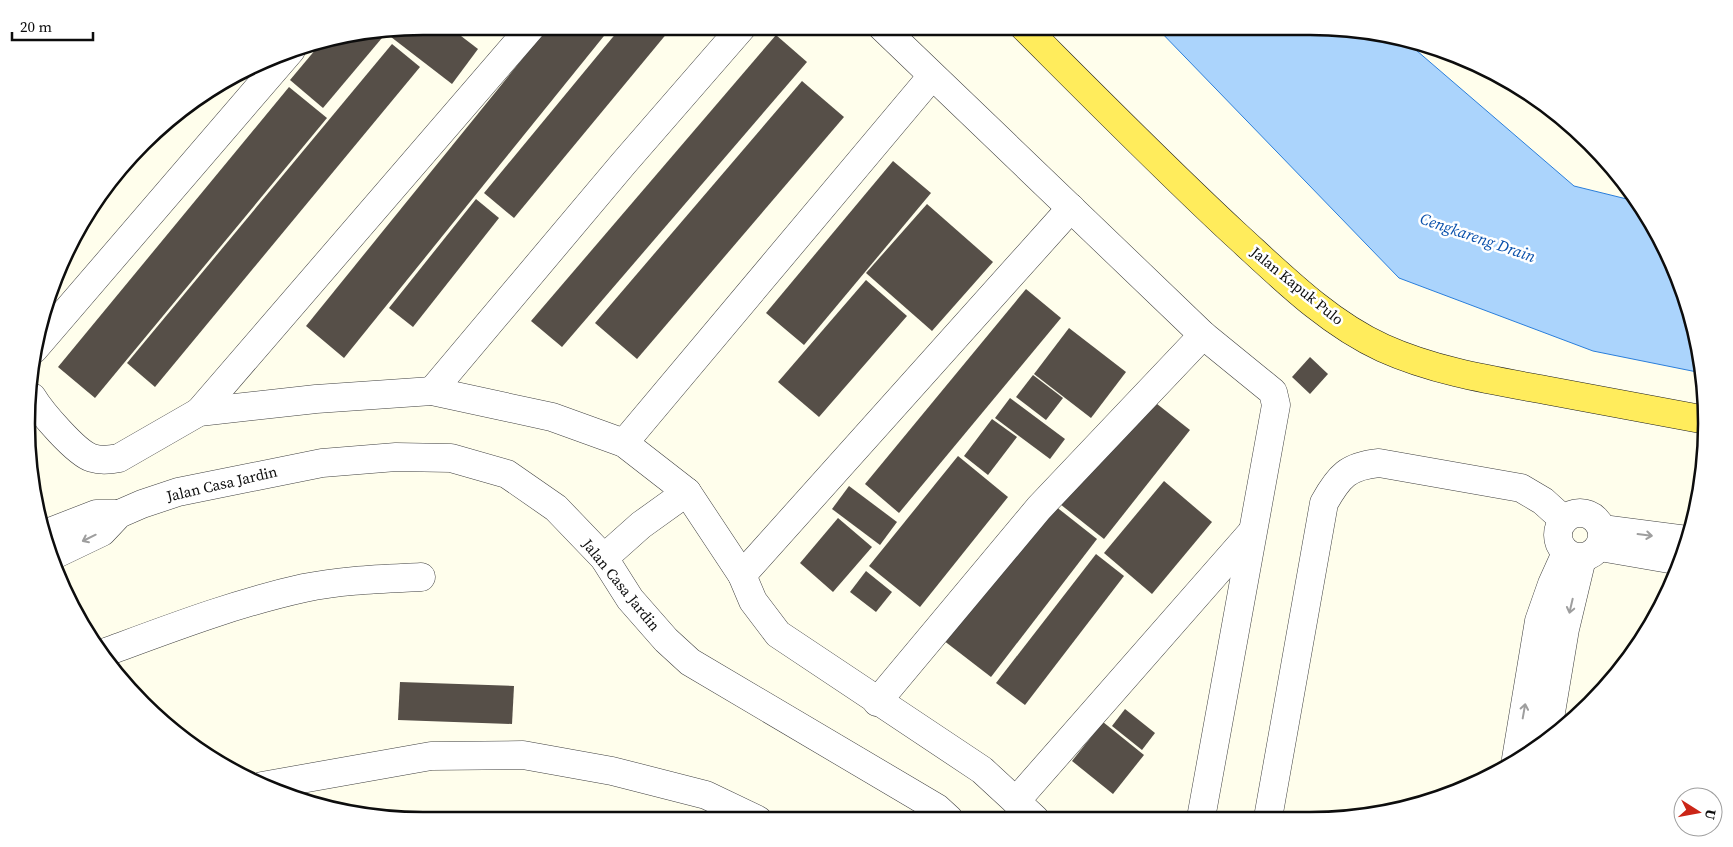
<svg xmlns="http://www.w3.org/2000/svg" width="1733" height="847" font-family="'Source Serif 4',serif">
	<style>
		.water { fill: #abd4fc; stroke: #2a7edb }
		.building { fill: #564f48 }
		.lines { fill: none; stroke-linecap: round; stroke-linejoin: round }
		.minor-casing { stroke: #404040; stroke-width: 29 }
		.major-casing { stroke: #1e1e1e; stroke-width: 29 }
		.minor { stroke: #fff; stroke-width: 28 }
		.major { stroke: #ffec5c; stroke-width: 28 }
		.oneway { stroke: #9e9e9e }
		.labels { text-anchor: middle; stroke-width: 5; stroke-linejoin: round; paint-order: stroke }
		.street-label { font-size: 15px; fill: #0d0d0d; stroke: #fff }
		.water-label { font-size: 16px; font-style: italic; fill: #0950ab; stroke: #fff }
		.rim { fill: none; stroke: #0d0d0d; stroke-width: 2.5 }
	</style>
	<rect width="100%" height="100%" fill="#fffeec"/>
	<path class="water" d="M1155,26H1310L1387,34L1402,38L1574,186L1639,202C1670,255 1696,312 1702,373L1593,351L1399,278Z"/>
	<g class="building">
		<polygon points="424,26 448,26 478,49 452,84 391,37 396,31"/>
		<polygon points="493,26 503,26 499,31"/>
		<polygon points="549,26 612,26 344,358 306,326"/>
		<polygon points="622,26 673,26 514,218 484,193"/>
		<polygon points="387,32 323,108 290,80 321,43"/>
		<polygon points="776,35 807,62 562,347 531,321"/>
		<polygon points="392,44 420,67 155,387 127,363"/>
		<polygon points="802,81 844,117 637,359 595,323"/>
		<polygon points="289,87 327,118 95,398 58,367"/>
		<polygon points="893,161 931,193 804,345 766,313"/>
		<polygon points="476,199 499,218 413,327 389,308"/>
		<polygon points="927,204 993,262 932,331 866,273"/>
		<polygon points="866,280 907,316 819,417 778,382"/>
		<polygon points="1026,289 1061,318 899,513 865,484"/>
		<polygon points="1069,328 1126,372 1091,418 1034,374"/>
		<polygon points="1310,357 1328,374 1310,394 1292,377"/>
		<polygon points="1033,375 1063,398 1046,420 1016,397"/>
		<polygon points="1147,396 1190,430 1104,539 1060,504"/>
		<polygon points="1010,398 1065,439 1050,459 995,418"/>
		<polygon points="992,419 1017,437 988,475 964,456"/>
		<polygon points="958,456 1008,497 920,607 869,566"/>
		<polygon points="1164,481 1212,522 1152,594 1104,553"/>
		<polygon points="849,486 897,522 880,545 832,509"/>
		<polygon points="1050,502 1097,539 991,677 943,640"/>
		<polygon points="838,518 872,547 833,592 800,563"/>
		<polygon points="1096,554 1124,576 1025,705 996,683"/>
		<polygon points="866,571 892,592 876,612 850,592"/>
		<polygon points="400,682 514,686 512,724 398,720"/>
		<polygon points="1125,709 1155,733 1142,750 1112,726"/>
		<polygon points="1103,722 1144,755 1113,794 1072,761"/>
	</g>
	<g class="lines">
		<defs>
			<g id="minor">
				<polyline points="881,26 1203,335 1273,392 1276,405 1201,818"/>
				<polyline points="34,349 291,50"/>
				<polyline points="432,391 623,164 743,26"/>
				<path d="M32,397C41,412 76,453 92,458C101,461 110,460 119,458L199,412L316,399L432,391L552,417L624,443L687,492L742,575L753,601L778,634L982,770L1035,819"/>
				<polyline points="199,412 532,26"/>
				<polyline points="624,443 932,76"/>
				<circle cx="1580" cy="535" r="22"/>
				<polyline points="1602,529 1687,540"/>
				<polyline points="47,533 96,514 119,514"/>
				<polyline points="1600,547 1681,561"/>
				<polyline points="54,555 102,532 119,514 142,504 178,492 322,463 396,457 451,458 507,474 556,508 604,558 630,599 666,640 690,662 937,808 949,819"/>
				<polyline points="604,558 641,525 687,492"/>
				<polyline points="742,575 1071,208"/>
				<path d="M106,652C171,628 236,603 304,588C342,580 382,579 421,577"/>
				<polyline points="877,702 1039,508 1203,335"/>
				<polyline points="1546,742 1565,629 1582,558"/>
				<polyline points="1516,759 1539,621 1552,584 1566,553"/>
				<polyline points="262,786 431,756 523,755 612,771 706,795 758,820"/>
				<polyline points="1016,801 1252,532"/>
				<path d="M1268,818L1324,503C1339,476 1348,466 1379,463L1521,488L1543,501L1564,520"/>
			</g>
			<path id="major" d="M1023,26C1093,96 1162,166 1234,233C1279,274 1326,322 1383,348C1434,371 1490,380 1545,390C1599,400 1653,410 1706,420"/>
		</defs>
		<use href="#minor" class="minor-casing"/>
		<use href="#major" class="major-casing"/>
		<use href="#minor" class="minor"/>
		<use href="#major" class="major"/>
	</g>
	<defs><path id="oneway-shaft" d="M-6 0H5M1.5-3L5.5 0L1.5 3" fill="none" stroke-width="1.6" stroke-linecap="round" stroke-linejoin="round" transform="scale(1.25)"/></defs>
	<g class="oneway">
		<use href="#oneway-shaft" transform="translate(1645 535) rotate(7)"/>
		<use href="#oneway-shaft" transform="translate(89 538) rotate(154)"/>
		<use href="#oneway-shaft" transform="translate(1571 606) rotate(103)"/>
		<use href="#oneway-shaft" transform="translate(1524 711) rotate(-80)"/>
	</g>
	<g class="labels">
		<g class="street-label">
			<text transform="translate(1297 286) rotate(39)" y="5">Jalan Kapuk Pulo</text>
			<text transform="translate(222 484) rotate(-13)" y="5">Jalan Casa Jardin</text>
			<text transform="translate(621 585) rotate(51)" y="5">Jalan Casa Jardin</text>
		</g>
		<g class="water-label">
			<text transform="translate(1478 237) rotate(19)" y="6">Cengkareng Drain</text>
		</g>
	</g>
	<path d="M0 0H1733V847H0ZM423 35H1310A388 388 0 0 1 1698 423V424A388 388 0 0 1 1310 812H423A388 388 0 0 1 35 424V423A388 388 0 0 1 423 35Z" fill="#fff" fill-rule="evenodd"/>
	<path class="rim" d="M423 35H1310A388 388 0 0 1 1698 423V424A388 388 0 0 1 1310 812H423A388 388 0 0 1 35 424V423A388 388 0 0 1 423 35Z"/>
	<g transform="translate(1698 812) rotate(101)"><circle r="24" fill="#ffffff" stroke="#9e9e9e"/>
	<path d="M0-4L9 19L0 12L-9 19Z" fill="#cb2517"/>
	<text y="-8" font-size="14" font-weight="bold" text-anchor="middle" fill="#0d0d0d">U</text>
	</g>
	<path d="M12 32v8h81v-8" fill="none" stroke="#0d0d0d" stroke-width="2.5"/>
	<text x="20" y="32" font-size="15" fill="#0d0d0d" stroke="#ffffff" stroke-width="4" paint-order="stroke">20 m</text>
</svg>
